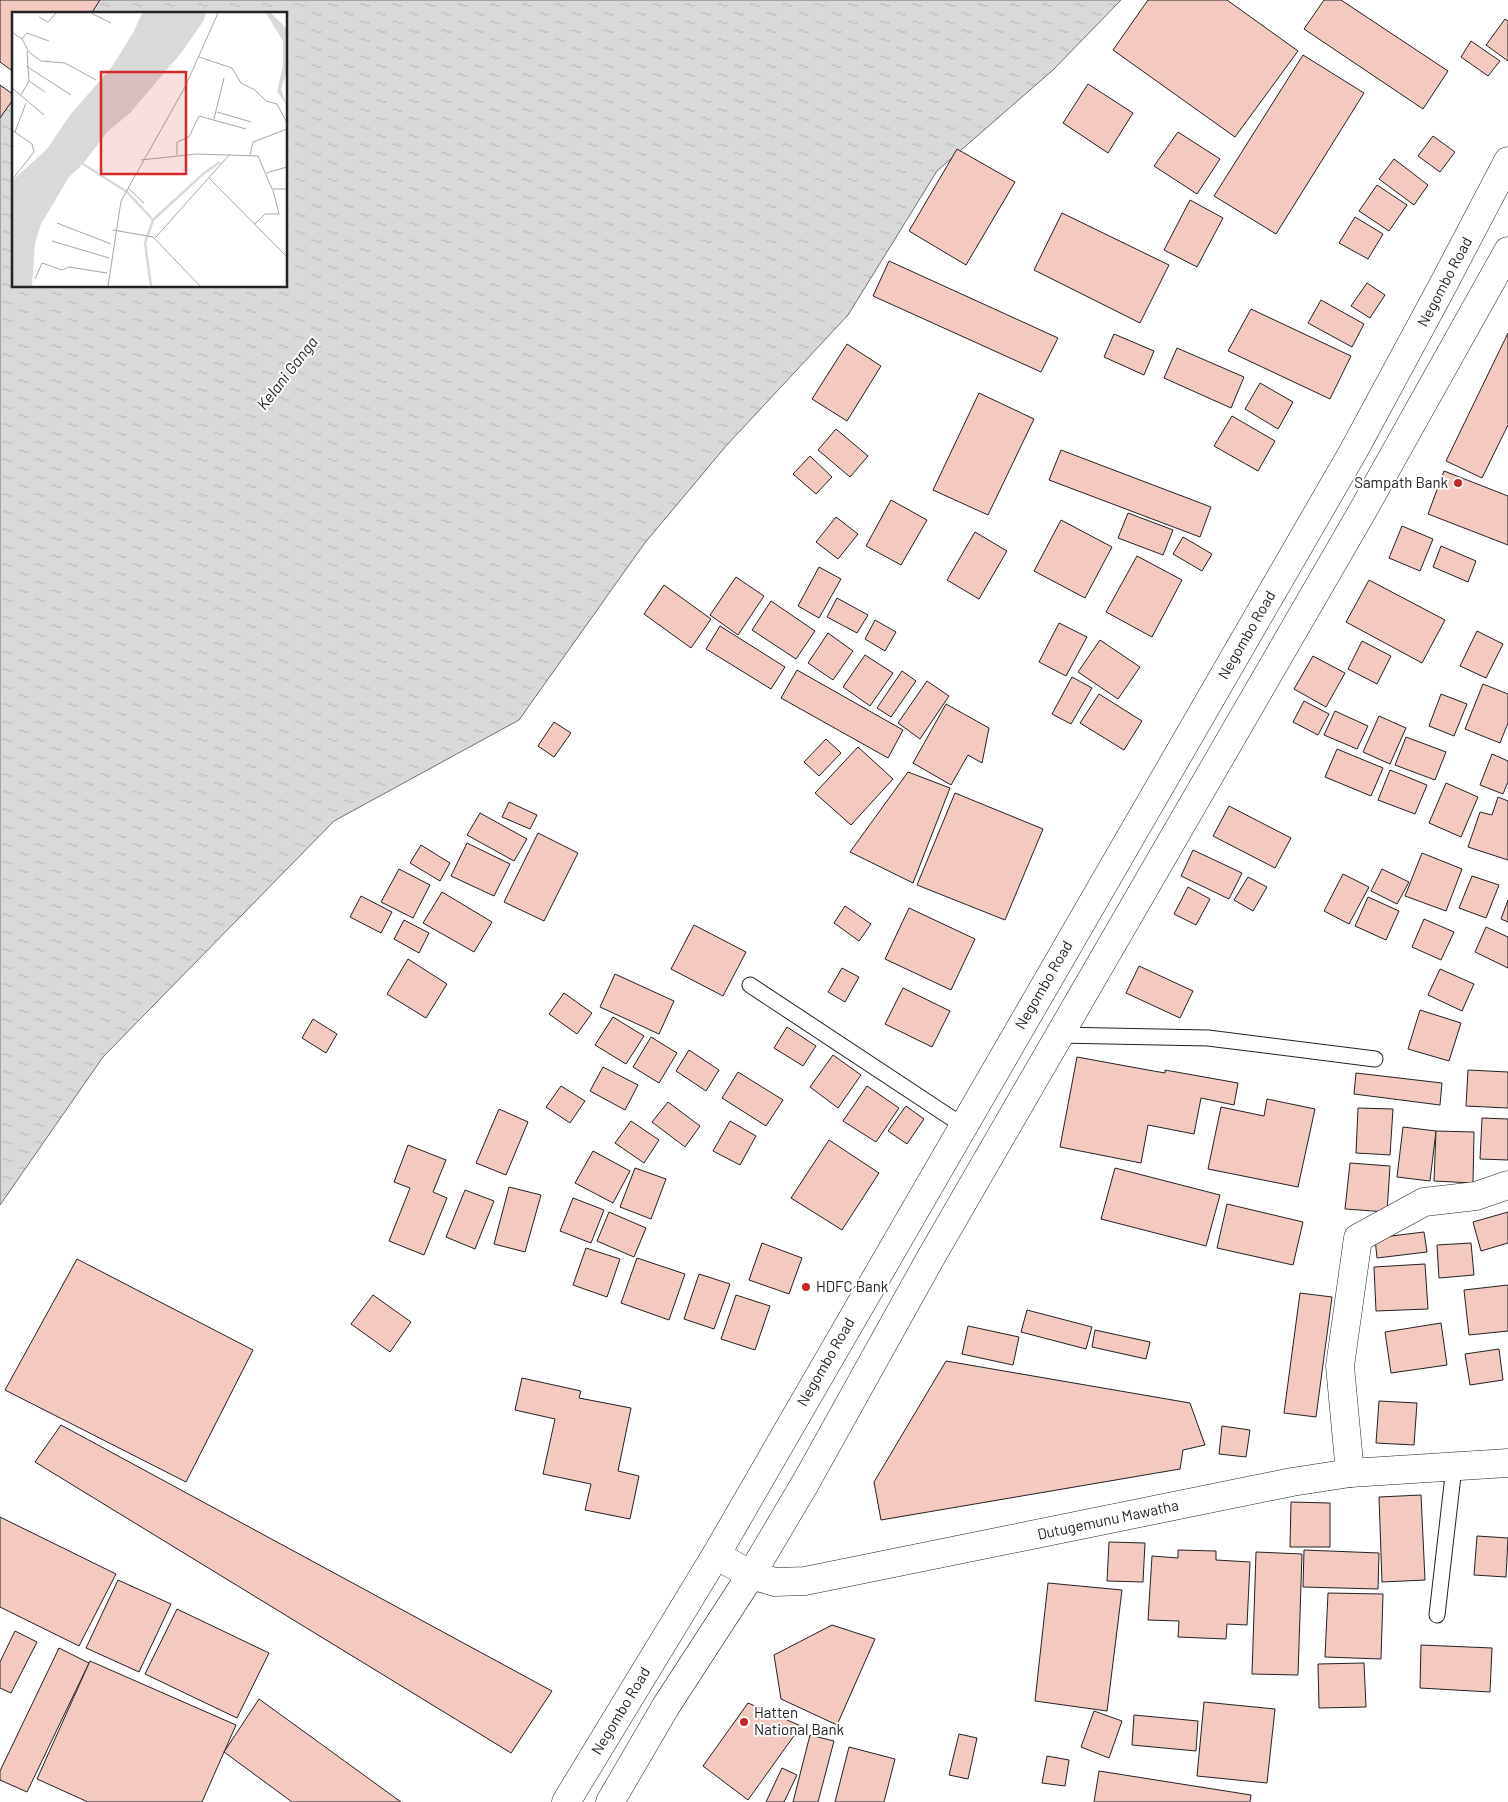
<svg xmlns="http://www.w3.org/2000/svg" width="1508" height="1802" font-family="Barlow,sans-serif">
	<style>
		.water { fill: url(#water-ripples); stroke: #6f6f6f }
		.building { fill: #f3c9c0; stroke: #222 }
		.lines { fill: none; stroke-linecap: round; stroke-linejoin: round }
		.lane-casing { stroke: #222; stroke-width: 17 }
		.street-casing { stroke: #222; stroke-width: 29 }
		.secondary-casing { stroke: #222; stroke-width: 29 }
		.highway-casing { stroke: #222; stroke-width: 29 }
		.lane { stroke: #fff; stroke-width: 15 }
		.street { stroke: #fff; stroke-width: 28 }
		.secondary { stroke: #fff; stroke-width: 28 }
		.highway { stroke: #fff; stroke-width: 28 }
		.poi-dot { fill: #c62828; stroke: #fff; stroke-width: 2 }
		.labels { text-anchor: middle; stroke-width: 4; stroke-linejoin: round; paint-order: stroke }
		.street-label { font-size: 15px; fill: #222; stroke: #fff }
		.poi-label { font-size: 15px; fill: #222; stroke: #fff; text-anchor: start }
		.water-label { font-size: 16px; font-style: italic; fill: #222; stroke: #fff }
		.inset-river { fill: none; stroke: #d9d9d9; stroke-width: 2.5 }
		.inset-road { fill: none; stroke: #a7a7a7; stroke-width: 1 }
		.view { fill: #d62828; fill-opacity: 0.15; stroke: #d62828; stroke-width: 2.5 }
		.inset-edge { fill: none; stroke: #222; stroke-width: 2.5 }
	</style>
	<defs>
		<pattern id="water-ripples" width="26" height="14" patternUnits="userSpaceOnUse" patternTransform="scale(1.25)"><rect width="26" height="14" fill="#d9d9d9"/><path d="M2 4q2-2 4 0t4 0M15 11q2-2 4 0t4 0" fill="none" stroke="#bababa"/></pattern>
	</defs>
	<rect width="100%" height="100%" fill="#fff"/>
	<polygon class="water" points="97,0 1121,0 1053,70 937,171 848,315 726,446 644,544 519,720 334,821 103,1057 0,1205 0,109 14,94 14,286 286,286 286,14 85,14"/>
	<g class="building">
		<polygon points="0,0 100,0 91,14 14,14 14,72 0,62"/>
		<polygon points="1148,0 1227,0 1298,51 1235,137 1113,50"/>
		<polygon points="1324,0 1341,0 1448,71 1423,109 1304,29"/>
		<polygon points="1505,19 1508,21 1508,61 1486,45"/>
		<polygon points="1471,41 1500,61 1488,76 1461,57"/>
		<polygon points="1303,55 1364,93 1276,234 1214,196"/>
		<polygon points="1088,84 1133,113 1108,153 1063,123"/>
		<polygon points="0,85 14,95 14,98 0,118"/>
		<polygon points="1178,132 1220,159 1197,194 1154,166"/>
		<polygon points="1433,136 1455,152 1440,172 1418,156"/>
		<polygon points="957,149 1015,182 966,265 909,231"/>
		<polygon points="1394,159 1428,185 1414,205 1379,179"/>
		<polygon points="1377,185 1407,205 1389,231 1359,211"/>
		<polygon points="1190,200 1223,218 1197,267 1164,250"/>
		<polygon points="1062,213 1169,265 1140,323 1034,270"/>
		<polygon points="1355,217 1383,234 1368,259 1339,243"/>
		<polygon points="889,261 1058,338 1041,372 873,296"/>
		<polygon points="1367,283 1385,295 1370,318 1351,306"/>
		<polygon points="1321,300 1364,324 1352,347 1308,323"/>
		<polygon points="1251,309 1351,356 1330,399 1228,351"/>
		<polygon points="1508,333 1508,425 1482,478 1446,461"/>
		<polygon points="1114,334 1154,351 1144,375 1104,357"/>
		<polygon points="847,344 881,366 847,421 812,399"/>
		<polygon points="1177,348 1244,377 1231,408 1164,378"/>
		<polygon points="1260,383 1293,402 1278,429 1245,409"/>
		<polygon points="979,393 1034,419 988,515 933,490"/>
		<polygon points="1232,416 1275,441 1258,471 1214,446"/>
		<polygon points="836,429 868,456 850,477 818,450"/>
		<polygon points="1061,450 1211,507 1200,537 1049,480"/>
		<polygon points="810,456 832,477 816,494 793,474"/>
		<polygon points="1444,471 1508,496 1508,545 1428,514"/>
		<polygon points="891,500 927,520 901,565 866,546"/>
		<polygon points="1128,513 1173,530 1163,555 1118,538"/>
		<polygon points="836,517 858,534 838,559 816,542"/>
		<polygon points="1061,520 1112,547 1085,598 1034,571"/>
		<polygon points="1402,526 1433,539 1420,571 1389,558"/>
		<polygon points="975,532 1007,551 979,599 947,580"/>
		<polygon points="1183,537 1212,554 1202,571 1173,554"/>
		<polygon points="1441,546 1476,561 1468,582 1433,567"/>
		<polygon points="1137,556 1182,580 1152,637 1106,612"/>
		<polygon points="819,567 841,579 819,618 798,606"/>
		<polygon points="736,577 764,596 738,635 710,615"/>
		<polygon points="1369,580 1445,620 1422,663 1346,622"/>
		<polygon points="664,585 711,619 691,648 644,614"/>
		<polygon points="837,598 868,615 857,633 827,617"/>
		<polygon points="771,601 815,631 796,659 752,630"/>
		<polygon points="875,620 896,632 885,651 865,639"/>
		<polygon points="1059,623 1087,637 1066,676 1039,662"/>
		<polygon points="720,626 785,667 771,689 706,649"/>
		<polygon points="1477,631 1503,644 1486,678 1460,666"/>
		<polygon points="828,633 853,651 833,680 808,663"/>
		<polygon points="1100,640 1140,667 1118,699 1078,672"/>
		<polygon points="1362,641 1391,656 1377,684 1348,669"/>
		<polygon points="865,655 893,673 870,706 843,687"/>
		<polygon points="1313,656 1345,673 1326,707 1294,689"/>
		<polygon points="797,670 903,730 888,758 781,698"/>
		<polygon points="902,671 916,681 891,717 877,708"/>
		<polygon points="1072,677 1092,688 1071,724 1052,714"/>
		<polygon points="927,681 949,696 920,739 898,723"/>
		<polygon points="1483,684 1508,694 1508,723 1500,743 1465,729"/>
		<polygon points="1099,694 1142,721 1124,750 1080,723"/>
		<polygon points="1441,694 1467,704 1454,736 1429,726"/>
		<polygon points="1304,701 1329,714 1318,735 1293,722"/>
		<polygon points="946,704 989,728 982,763 968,755 951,785 913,763"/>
		<polygon points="1335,711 1368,726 1357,749 1324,735"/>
		<polygon points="1379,716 1406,728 1390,764 1363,752"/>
		<polygon points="554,722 571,733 554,757 538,746"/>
		<polygon points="1406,737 1446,752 1435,780 1395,765"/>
		<polygon points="826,739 841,753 819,776 804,762"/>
		<polygon points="858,747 893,779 851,825 815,793"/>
		<polygon points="1337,749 1383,768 1371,796 1325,777"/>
		<polygon points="1492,754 1508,761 1508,782 1503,794 1480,785"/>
		<polygon points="1390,770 1427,785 1415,814 1378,800"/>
		<polygon points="908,772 950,788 913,883 850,852"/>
		<polygon points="1446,783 1478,797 1461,837 1429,823"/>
		<polygon points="955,793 1043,829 1005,920 917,885"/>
		<polygon points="1498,797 1508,801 1508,860 1468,847 1480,812 1492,815"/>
		<polygon points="509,802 537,815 530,829 502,817"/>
		<polygon points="1229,806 1291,838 1275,868 1213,836"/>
		<polygon points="480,813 527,839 514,861 467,835"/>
		<polygon points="538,833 578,853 544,921 504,902"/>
		<polygon points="467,843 510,864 494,896 451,876"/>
		<polygon points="421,845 450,863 440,881 410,863"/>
		<polygon points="1193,850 1242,873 1229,899 1181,876"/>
		<polygon points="1422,853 1462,869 1446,911 1405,896"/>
		<polygon points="399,869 430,885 413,918 381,902"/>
		<polygon points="1382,869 1409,882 1397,904 1371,891"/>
		<polygon points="1343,874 1369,887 1349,924 1324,911"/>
		<polygon points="1472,876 1499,885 1486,918 1459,908"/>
		<polygon points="1248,877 1267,887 1253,911 1234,900"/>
		<polygon points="1188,887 1210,899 1196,925 1174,914"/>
		<polygon points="442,892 492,922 474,952 423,923"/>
		<polygon points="361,896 392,912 381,933 350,917"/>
		<polygon points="1368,897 1399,911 1386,940 1355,926"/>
		<polygon points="1508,900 1508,922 1501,919"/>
		<polygon points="845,906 871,924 859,941 834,923"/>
		<polygon points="909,908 975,939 951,990 885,959"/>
		<polygon points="1424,919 1454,932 1441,960 1412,947"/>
		<polygon points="404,920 429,933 419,953 394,939"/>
		<polygon points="694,925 746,952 723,996 671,969"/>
		<polygon points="1486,927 1508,937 1508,968 1475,952"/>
		<polygon points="408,959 447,984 426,1018 387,994"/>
		<polygon points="1139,966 1193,991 1180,1018 1126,993"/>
		<polygon points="842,968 859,977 845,1002 828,992"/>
		<polygon points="1440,969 1474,984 1462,1011 1428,995"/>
		<polygon points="615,974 674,1001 659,1034 600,1007"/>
		<polygon points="903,988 950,1011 932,1047 885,1024"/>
		<polygon points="564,993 592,1013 577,1034 549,1014"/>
		<polygon points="1420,1010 1461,1023 1449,1061 1408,1049"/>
		<polygon points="613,1017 644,1036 626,1064 595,1045"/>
		<polygon points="313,1019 337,1034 326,1053 302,1038"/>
		<polygon points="787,1027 816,1046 803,1066 774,1048"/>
		<polygon points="651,1037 677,1053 659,1083 633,1067"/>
		<polygon points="689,1050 719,1070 706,1091 676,1071"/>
		<polygon points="833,1055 861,1075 838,1108 810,1087"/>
		<polygon points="1077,1057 1137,1068 1165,1073 1165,1070 1238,1083 1234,1105 1201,1098 1194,1134 1148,1125 1141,1163 1060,1147"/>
		<polygon points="603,1067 638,1085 625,1110 590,1091"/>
		<polygon points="1468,1070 1508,1072 1508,1108 1466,1106"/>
		<polygon points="738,1072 783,1100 766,1126 722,1098"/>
		<polygon points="1356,1073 1442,1083 1440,1105 1354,1094"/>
		<polygon points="561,1086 585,1101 570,1123 546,1107"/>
		<polygon points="867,1086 899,1108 876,1142 843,1121"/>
		<polygon points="1267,1099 1315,1109 1298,1187 1208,1169 1221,1107 1264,1116"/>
		<polygon points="668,1102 700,1126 685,1147 652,1122"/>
		<polygon points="906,1106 924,1119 907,1144 888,1131"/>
		<polygon points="1358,1108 1393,1109 1390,1155 1356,1153"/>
		<polygon points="499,1109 528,1122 506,1175 476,1163"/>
		<polygon points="1482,1118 1508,1119 1508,1160 1480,1159"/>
		<polygon points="631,1121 659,1140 644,1163 615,1143"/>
		<polygon points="730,1121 756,1136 740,1165 713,1151"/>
		<polygon points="1403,1127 1436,1131 1430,1181 1397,1177"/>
		<polygon points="1436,1131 1474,1132 1473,1183 1434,1181"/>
		<polygon points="829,1140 879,1173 842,1230 791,1198"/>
		<polygon points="408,1145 446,1160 433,1192 447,1198 424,1255 389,1241 410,1188 394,1182"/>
		<polygon points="593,1151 630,1171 613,1203 575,1183"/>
		<polygon points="1350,1163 1390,1166 1387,1212 1345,1209"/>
		<polygon points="635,1168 666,1179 651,1219 620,1207"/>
		<polygon points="1115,1168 1220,1195 1206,1246 1101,1219"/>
		<polygon points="509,1187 541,1195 525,1252 494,1244"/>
		<polygon points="465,1190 494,1201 475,1249 446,1237"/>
		<polygon points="573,1198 604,1210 591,1243 560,1231"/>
		<polygon points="1227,1204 1303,1222 1293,1265 1217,1248"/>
		<polygon points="609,1212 646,1228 634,1257 597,1241"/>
		<polygon points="1508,1212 1508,1243 1481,1251 1473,1222"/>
		<polygon points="1424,1232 1427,1252 1377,1258 1375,1238"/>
		<polygon points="762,1243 802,1258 789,1294 749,1280"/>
		<polygon points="1471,1243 1474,1275 1439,1278 1437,1245"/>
		<polygon points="586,1248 620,1259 607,1297 573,1285"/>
		<polygon points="637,1258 685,1274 669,1320 621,1303"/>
		<polygon points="77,1259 253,1350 186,1482 5,1390"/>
		<polygon points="1425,1264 1428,1309 1376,1311 1374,1267"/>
		<polygon points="699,1274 730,1284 714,1329 684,1319"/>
		<polygon points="1508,1285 1508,1331 1469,1335 1464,1290"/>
		<polygon points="1300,1293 1332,1297 1316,1417 1284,1413"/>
		<polygon points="373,1295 411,1322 390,1352 351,1324"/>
		<polygon points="736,1295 770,1306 755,1350 721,1339"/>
		<polygon points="1027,1310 1092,1327 1086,1349 1021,1332"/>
		<polygon points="1441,1323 1447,1365 1391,1373 1385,1332"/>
		<polygon points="968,1326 1019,1337 1013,1365 962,1354"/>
		<polygon points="1095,1330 1150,1342 1146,1359 1092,1347"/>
		<polygon points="1499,1349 1503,1380 1470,1385 1465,1354"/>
		<polygon points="946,1361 1190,1403 1205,1445 1183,1450 1180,1469 881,1520 874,1482"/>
		<polygon points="522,1378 581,1391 579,1398 631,1408 618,1471 639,1476 630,1519 585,1510 591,1484 543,1474 555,1419 515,1410"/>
		<polygon points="1379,1401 1417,1403 1414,1445 1376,1443"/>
		<polygon points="61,1425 552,1691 511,1753 35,1462"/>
		<polygon points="1222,1426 1250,1430 1246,1457 1219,1454"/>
		<polygon points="1421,1495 1425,1580 1382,1582 1379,1497"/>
		<polygon points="1291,1502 1330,1503 1330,1547 1290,1547"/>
		<polygon points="0,1517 116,1574 79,1646 0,1607"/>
		<polygon points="1477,1536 1508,1538 1506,1577 1474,1575"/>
		<polygon points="1109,1542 1145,1543 1143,1582 1107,1581"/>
		<polygon points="1178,1550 1216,1551 1216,1560 1250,1562 1247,1625 1227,1624 1226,1639 1178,1637 1179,1621 1148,1620 1152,1556 1178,1558"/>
		<polygon points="1304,1550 1379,1553 1378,1589 1303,1587"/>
		<polygon points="1256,1552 1302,1554 1298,1675 1252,1674"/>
		<polygon points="118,1580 171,1604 139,1672 86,1648"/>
		<polygon points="1048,1583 1122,1590 1107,1711 1035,1701"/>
		<polygon points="1328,1593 1383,1594 1381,1659 1325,1657"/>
		<polygon points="177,1609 269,1653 237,1718 145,1674"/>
		<polygon points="832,1625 875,1639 837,1725 781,1699 774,1655"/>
		<polygon points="15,1631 37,1642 11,1693 0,1688 0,1662"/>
		<polygon points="1421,1645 1492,1648 1490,1692 1420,1688"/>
		<polygon points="59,1648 89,1663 27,1792 0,1780 0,1771"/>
		<polygon points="90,1661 236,1725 202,1802 88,1802 37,1779"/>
		<polygon points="1364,1663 1366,1707 1319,1708 1318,1664"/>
		<polygon points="259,1699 401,1802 292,1802 224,1752"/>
		<polygon points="1204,1702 1275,1709 1267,1783 1197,1776"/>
		<polygon points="748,1703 801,1726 748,1800 703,1766"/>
		<polygon points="1094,1711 1122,1721 1109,1758 1081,1747"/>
		<polygon points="1134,1715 1198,1721 1196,1751 1132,1745"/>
		<polygon points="959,1734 977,1738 968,1779 949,1775"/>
		<polygon points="810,1735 834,1741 818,1802 793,1802"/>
		<polygon points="849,1747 895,1759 884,1802 835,1802"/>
		<polygon points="1047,1756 1069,1760 1065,1786 1042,1783"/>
		<polygon points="782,1768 797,1775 784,1802 766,1802"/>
		<polygon points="1099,1771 1251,1795 1250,1802 1094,1802"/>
	</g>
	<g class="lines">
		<defs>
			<g id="lane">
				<polyline points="750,985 962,1125"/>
				<polyline points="1058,1035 1208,1038 1375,1059"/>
				<polyline points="1437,1615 1454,1467"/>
			</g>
			<polyline id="street" points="1350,1473 1340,1366 1358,1238 1424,1202 1476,1196 1508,1185"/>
			<polyline id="secondary" points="716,1555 751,1575 775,1582 805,1581 1292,1482 1350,1473 1508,1463"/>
			<g id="highway">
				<polyline points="566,1802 716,1555 1353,452 1442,287 1508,161"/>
				<polyline points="610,1802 666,1706 751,1575 806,1482 930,1259 1362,512 1508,251"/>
			</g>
		</defs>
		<use href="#lane" class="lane-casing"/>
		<use href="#street" class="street-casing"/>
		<use href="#secondary" class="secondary-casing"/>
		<use href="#highway" class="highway-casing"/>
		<use href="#lane" class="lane"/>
		<use href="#street" class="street"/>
		<use href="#secondary" class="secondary"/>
		<use href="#highway" class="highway"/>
	</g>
	<g class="poi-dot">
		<circle cx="1458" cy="483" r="5"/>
		<circle cx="806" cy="1287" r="5"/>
		<circle cx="744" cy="1722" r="5"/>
	</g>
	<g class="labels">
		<g class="street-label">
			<text transform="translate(1445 282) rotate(-62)" y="5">Negombo Road</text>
			<text transform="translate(1247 635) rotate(-60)" y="5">Negombo Road</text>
			<text transform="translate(1044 985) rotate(-60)" y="5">Negombo Road</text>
			<text transform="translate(826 1362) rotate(-60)" y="5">Negombo Road</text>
			<text transform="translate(1108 1520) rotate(-12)" y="5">Dutugemunu Mawatha</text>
			<text transform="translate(621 1711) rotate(-59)" y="5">Negombo Road</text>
		</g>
		<g class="poi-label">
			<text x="1448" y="488" text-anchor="end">Sampath Bank</text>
			<text x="816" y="1292">HDFC Bank</text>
			<text x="754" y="1718">Hatten<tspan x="754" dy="17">National Bank</tspan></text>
		</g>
		<g class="water-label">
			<text transform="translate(287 373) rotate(-52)" y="6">Kelani Ganga</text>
		</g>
	</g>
	<g transform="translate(12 12)">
		<rect width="275" height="275" fill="#fff"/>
		<path d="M130,1H194L192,8L170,40L118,101L95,120L71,152L57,165L29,212L23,232L20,274H0V169L35,137L58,103L99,56L121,21ZM254,1H259L275,17V59L269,77L275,93L265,80L271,53V29Z" fill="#d9d9d9"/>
		<path class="inset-river" d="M71,152L115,180L141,208L133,231L139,274M141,208L191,162L208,150"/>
		<path class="inset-road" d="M79,1L99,11M27,5L36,10L44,1M0,20L10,27L17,40L29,49L53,51L84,68M10,27L15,21L37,29M187,45L220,56L229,71L243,78L254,89L265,92L275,111M14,54L59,83M17,69L33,80M0,76L32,103M9,83L17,69L15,39M205,100L239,110M202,107L212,66M0,118L20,132L22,140L0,168M3,120L14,91M165,143V130L177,125L187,104L234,117M238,143L241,130L275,117M129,148L184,142L246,144L260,177H275M254,161L275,155M197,166L275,245M116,176L132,191M45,211L99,232M243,212L253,202H267L261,178M101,218L141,225L188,274M143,226L218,142M40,229L97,246M23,267L30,251L50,258L57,255L95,261M96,274L109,189L173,75L206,1"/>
		<path class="view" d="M89,60H174V162H89Z"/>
		<rect width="275" height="275" class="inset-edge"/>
	</g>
</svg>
